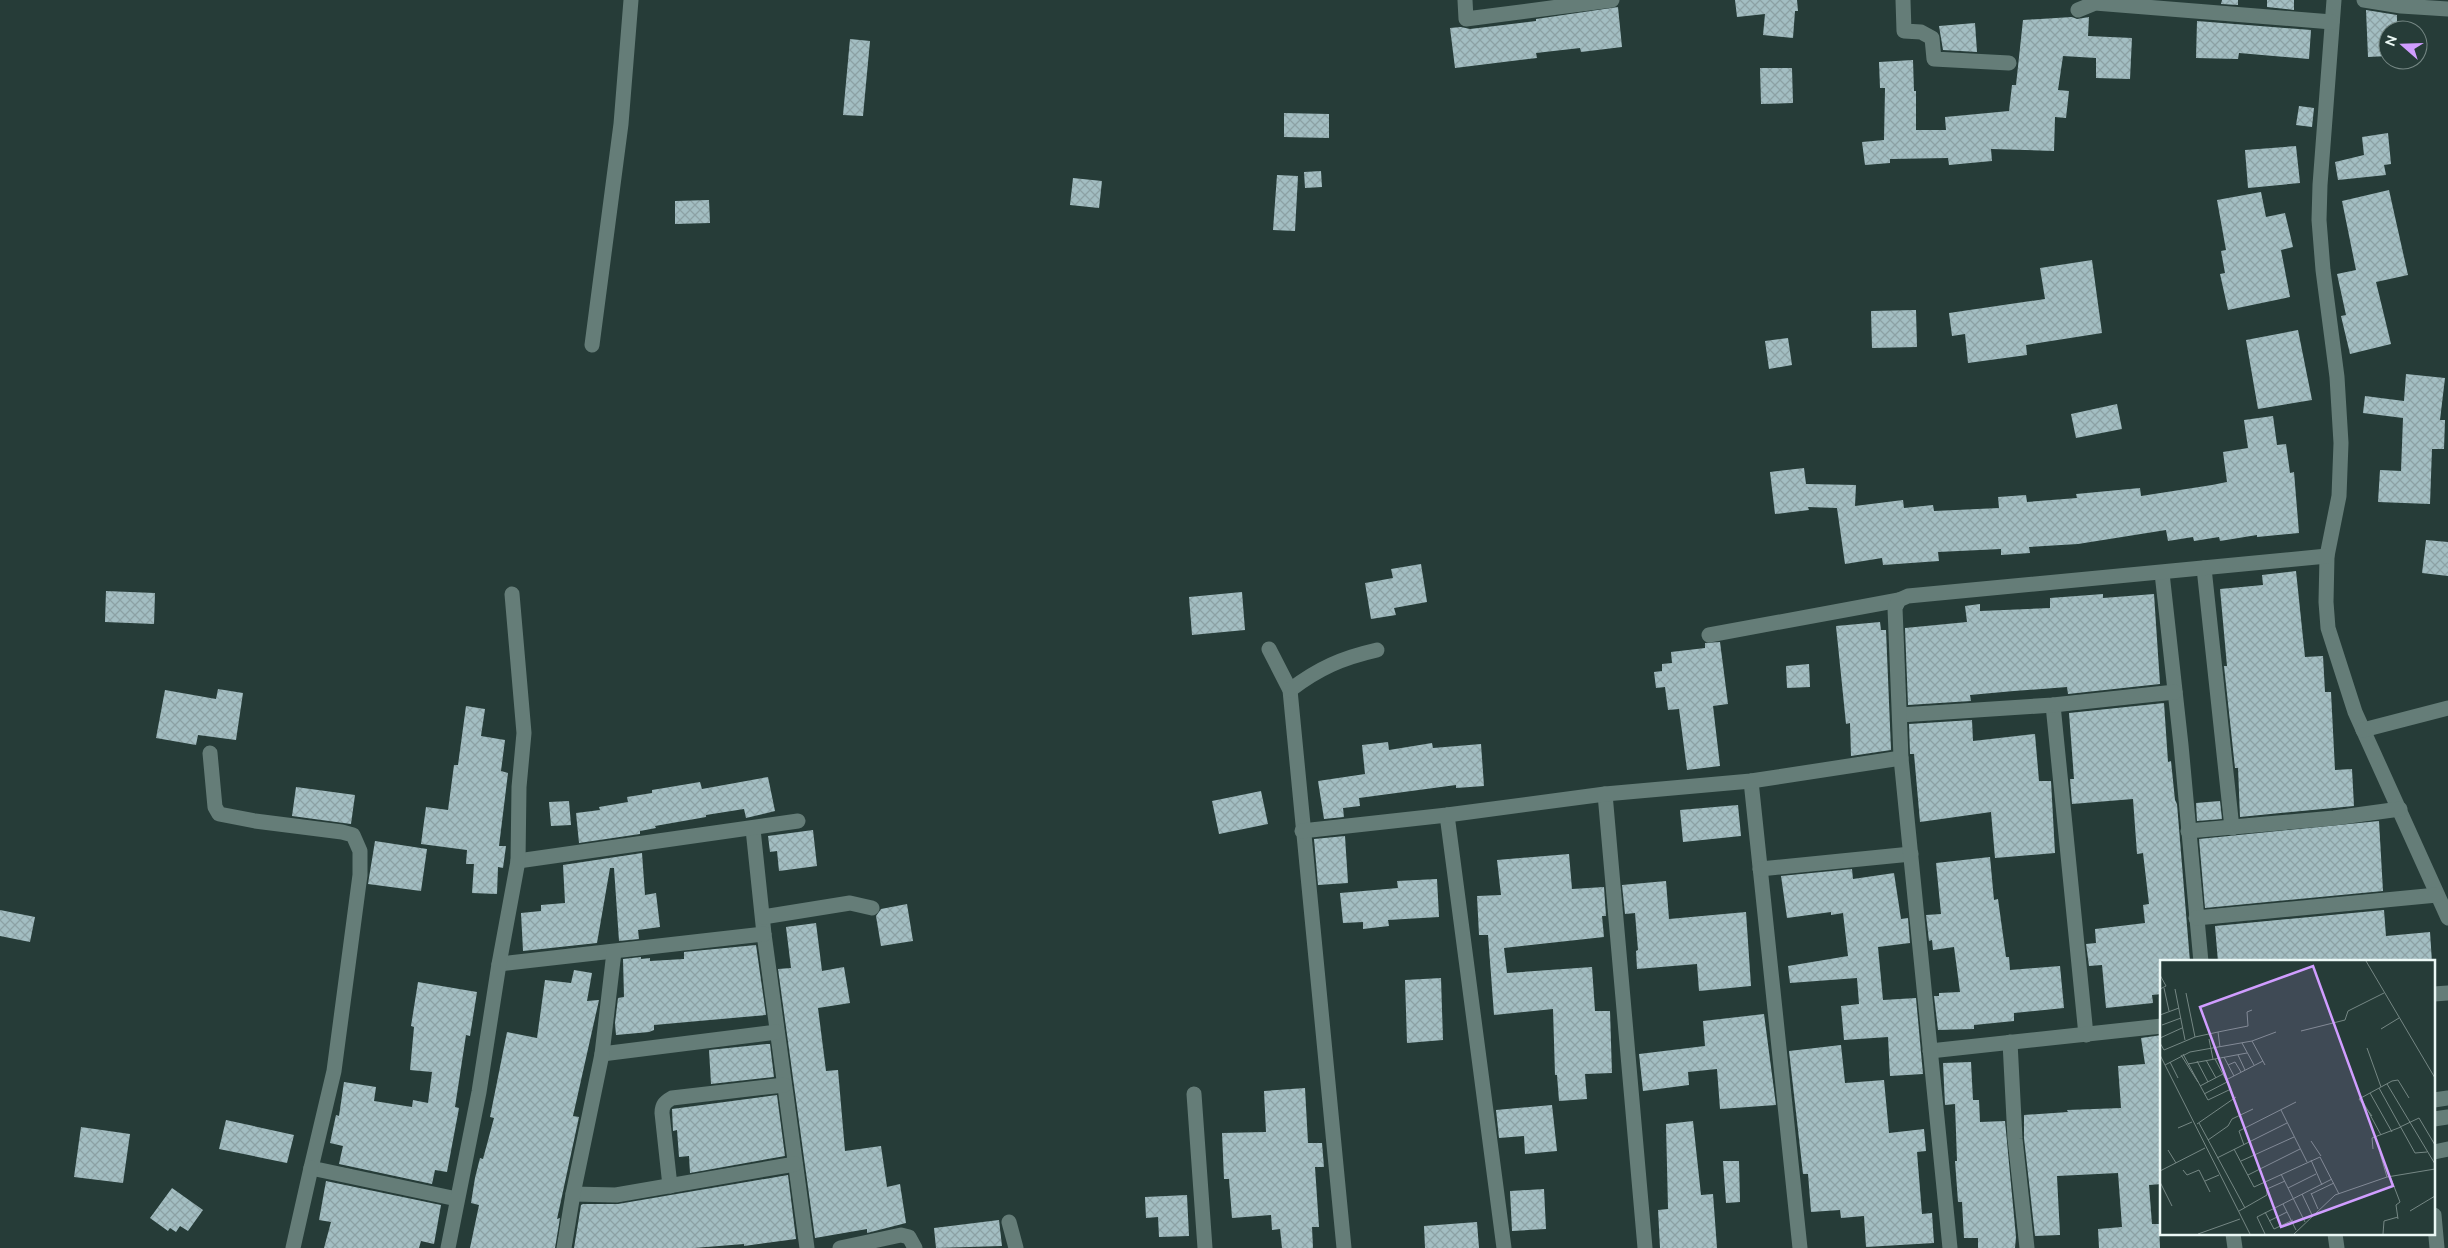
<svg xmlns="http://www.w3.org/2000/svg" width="2448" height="1248" font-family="Ubuntu,sans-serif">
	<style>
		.building { fill: url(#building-cross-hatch) }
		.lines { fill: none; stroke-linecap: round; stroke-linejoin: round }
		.minor { stroke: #657d78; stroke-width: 15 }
		.inset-road { fill: none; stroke: #758784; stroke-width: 1 }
		.view { fill: #d09dff; fill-opacity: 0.15; stroke: #d09dff; stroke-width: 2.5 }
		.inset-edge { fill: none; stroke: #ebf8f5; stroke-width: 2.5 }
	</style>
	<defs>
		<pattern id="building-cross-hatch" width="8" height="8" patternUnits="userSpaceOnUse" patternTransform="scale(1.25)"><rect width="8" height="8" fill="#a3bec2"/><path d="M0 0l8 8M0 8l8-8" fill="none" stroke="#8ca1a4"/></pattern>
	</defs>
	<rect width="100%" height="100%" fill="#263c38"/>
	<g class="building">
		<polygon points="1735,0 1797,0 1798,11 1795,11 1793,38 1763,35 1765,14 1737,17"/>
		<polygon points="2222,0 2238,0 2238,5 2221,4"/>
		<polygon points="2267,0 2294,0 2294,10 2267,7"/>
		<polygon points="1618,7 1622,47 1581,52 1580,48 1536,53 1537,58 1455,68 1450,28 1461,27 1470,29 1536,21 1536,19"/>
		<polygon points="2366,10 2397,15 2397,30 2388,30 2388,56 2368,57"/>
		<polygon points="2072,17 2077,19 2089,17 2088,36 2132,38 2130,79 2096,78 2096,58 2063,56 2058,90 2069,91 2066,118 2055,117 2054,151 1991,149 1992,161 1949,165 1948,158 1890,159 1890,163 1865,165 1862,142 1884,140 1885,88 1880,88 1879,62 1913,60 1914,91 1916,91 1916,130 1946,130 1945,117 2009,111 2012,85 2016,85 2023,20"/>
		<polygon points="2197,21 2311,30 2309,59 2239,53 2238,59 2196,58"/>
		<polygon points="1975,23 1977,52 1943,50 1939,26"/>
		<polygon points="850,39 870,41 863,116 843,115"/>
		<polygon points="1760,68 1792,68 1793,103 1761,104"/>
		<polygon points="2299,106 2314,108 2312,127 2296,125"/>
		<polygon points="1284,113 1329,114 1329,138 1284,137"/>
		<polygon points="2388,133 2391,164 2384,165 2386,175 2338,180 2335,162 2364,155 2362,137"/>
		<polygon points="2296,146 2300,183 2248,188 2245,150"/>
		<polygon points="1321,171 1322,187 1305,188 1304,172"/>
		<polygon points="1277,175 1298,176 1295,231 1273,230"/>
		<polygon points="1073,178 1102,181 1099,208 1070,205"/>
		<polygon points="2389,190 2408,275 2376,282 2391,344 2350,354 2341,316 2346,315 2337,274 2356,270 2342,201"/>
		<polygon points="2261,192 2266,217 2285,213 2293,247 2281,250 2290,297 2228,310 2220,274 2225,273 2221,251 2226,250 2217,200"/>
		<polygon points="709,200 710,223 675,224 675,201"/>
		<polygon points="2092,260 2102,333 2026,345 2027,355 1968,363 1965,334 1952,336 1949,313 2045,299 2040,268"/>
		<polygon points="1916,310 1917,347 1872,348 1871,311"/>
		<polygon points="2298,330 2312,400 2258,409 2246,340"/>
		<polygon points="1788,338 1792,365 1769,369 1765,341"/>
		<polygon points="2406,374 2445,378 2440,420 2445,420 2444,449 2432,449 2430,504 2378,502 2380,470 2401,471 2403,418 2363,413 2365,396 2404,401"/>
		<polygon points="2117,404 2122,429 2076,438 2071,414"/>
		<polygon points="2273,416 2277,445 2286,444 2290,473 2294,472 2299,533 2257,537 2257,535 2220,541 2219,537 2194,541 2193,537 2168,541 2166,530 2078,544 2029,547 2030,553 2001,555 2001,549 1938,552 1939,561 1883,565 1882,558 1845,564 1837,508 1808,507 1809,510 1775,514 1770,472 1804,468 1806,484 1856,485 1855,506 1903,500 1904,508 1933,505 1934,511 1999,508 1998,497 2026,495 2027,502 2077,498 2076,494 2140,488 2141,496 2212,485 2227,482 2223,452 2248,448 2244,420"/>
		<polygon points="2426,540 2448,542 2448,576 2422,573"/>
		<polygon points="1421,564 1427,602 1394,608 1396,615 1371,619 1365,583 1393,578 1391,569"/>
		<polygon points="2296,571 2305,657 2323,656 2325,692 2331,692 2335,770 2352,769 2354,806 2240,817 2238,768 2235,768 2224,666 2227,666 2220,589 2263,585 2262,575"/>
		<polygon points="106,591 155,593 154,624 105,622"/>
		<polygon points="1242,592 1245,630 1192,635 1189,597"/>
		<polygon points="2103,594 2103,598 2154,594 2160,684 2068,694 2067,687 2014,691 1970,695 1971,701 1908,705 1905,628 1967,622 1965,606 1980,604 1980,611 2050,608 2050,598"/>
		<polygon points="1880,622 1881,630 1886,630 1891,750 1851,756 1850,723 1846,724 1836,626"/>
		<polygon points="1720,642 1728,704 1713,706 1720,766 1687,770 1679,709 1668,710 1665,687 1656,688 1654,672 1662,671 1662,664 1672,663 1671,652 1705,648 1705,643"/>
		<polygon points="1809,664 1810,687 1787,688 1786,666"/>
		<polygon points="218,689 243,693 236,740 198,735 196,745 156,738 165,690 216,699"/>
		<polygon points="2164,703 2168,762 2171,761 2175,800 2177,804 2190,962 2162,962 2162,994 2152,995 2153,1003 2106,1008 2102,965 2089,966 2086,944 2096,943 2095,929 2145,923 2143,905 2149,904 2143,853 2137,854 2133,799 2072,804 2070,779 2074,779 2069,713"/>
		<polygon points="466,706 485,709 481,736 505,740 501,771 508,773 499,846 506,846 503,868 498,867 497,894 472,893 474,864 466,864 467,850 421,844 426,807 448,810 454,765 458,765"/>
		<polygon points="1972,720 1973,741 2035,734 2039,781 2051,781 2055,853 1995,858 1991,812 1920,822 1914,754 1910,754 1909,724"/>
		<polygon points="1388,742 1389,750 1432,743 1433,748 1481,744 1484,786 1456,788 1456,785 1359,798 1360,806 1343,808 1344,817 1324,819 1318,781 1365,774 1362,745"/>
		<polygon points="768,777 775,811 746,818 744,809 706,815 706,817 655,826 656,828 640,831 640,834 579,843 576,813 600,810 599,807 628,802 627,797 652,793 652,790 700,782 702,789"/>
		<polygon points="296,787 355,795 351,824 292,816"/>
		<polygon points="1261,791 1268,824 1219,834 1212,801"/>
		<polygon points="569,801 571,825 551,826 549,802"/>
		<polygon points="2220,801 2222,819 2197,821 2196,803"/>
		<polygon points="1738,805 1741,836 1683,842 1680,810"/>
		<polygon points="2379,821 2383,891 2205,908 2199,839"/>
		<polygon points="813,830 817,866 779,871 777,851 770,852 768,836"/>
		<polygon points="1345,836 1348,883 1318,885 1314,839"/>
		<polygon points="375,841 427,849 421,891 368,884"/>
		<polygon points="642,853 645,895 656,893 660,927 638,930 639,939 619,941 614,868 610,868 597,943 523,951 521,913 541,911 541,905 565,903 563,865"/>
		<polygon points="1569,854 1572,889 1604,887 1606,916 1602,916 1604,937 1504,948 1507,973 1592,967 1595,1011 1610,1011 1612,1073 1585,1074 1587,1099 1559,1101 1557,1075 1555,1075 1553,1009 1494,1015 1488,935 1479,935 1477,896 1501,895 1497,860"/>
		<polygon points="1990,857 1994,900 1998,899 2006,957 2009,957 2010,970 2060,966 2064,1008 2014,1013 2014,1021 1974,1025 1974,1029 1938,1030 1934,996 1939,996 1939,993 1960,992 1954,947 1933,950 1932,940 1929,941 1926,915 1941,914 1936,863"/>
		<polygon points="1852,869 1853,879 1894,873 1901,919 1908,918 1910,943 1878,947 1883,1000 1916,998 1923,1074 1890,1076 1888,1037 1844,1040 1841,1006 1859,1004 1857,978 1790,983 1788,966 1848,956 1843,913 1831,915 1831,912 1787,918 1781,876"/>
		<polygon points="1437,879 1439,917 1388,920 1389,926 1363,929 1363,922 1343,923 1340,893 1398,888 1397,881"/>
		<polygon points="1666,881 1669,919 1746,912 1751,986 1699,991 1697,964 1637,969 1636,951 1638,950 1635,913 1625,914 1622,885"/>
		<polygon points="907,904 913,941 881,946 876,916 881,909"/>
		<polygon points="0,910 35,917 30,942 0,936"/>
		<polygon points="2384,910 2386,936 2430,932 2432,962 2218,962 2215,926"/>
		<polygon points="816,923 822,971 844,967 850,1003 818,1008 826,1071 838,1070 845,1151 881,1146 887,1187 900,1184 906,1223 867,1233 867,1229 815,1238 778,969 791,968 786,927"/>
		<polygon points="756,945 766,1015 654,1025 654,1030 649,1032 616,1035 615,1023 618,998 624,997 623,959 641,957 641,959 650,958 650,961 684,959 684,952"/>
		<polygon points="574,970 592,973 587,1001 599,1000 573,1116 579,1117 557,1219 560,1218 555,1248 470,1248 479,1205 471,1203 475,1178 480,1158 483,1159 494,1118 490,1117 507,1032 537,1038 545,980 571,983"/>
		<polygon points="1441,978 1443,1040 1407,1043 1405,980"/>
		<polygon points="418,982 477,992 470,1036 466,1035 455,1107 459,1108 447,1172 435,1170 432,1184 339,1164 343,1146 330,1143 336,1115 339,1116 344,1082 376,1087 374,1101 412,1107 413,1100 428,1103 432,1072 410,1070 414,1027 411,1026"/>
		<polygon points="1764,1014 1776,1105 1720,1109 1717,1069 1688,1072 1689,1085 1643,1091 1639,1054 1705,1046 1703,1021"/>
		<polygon points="2162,1035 2162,1184 2149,1185 2152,1224 2159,1224 2160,1248 2099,1248 2098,1229 2122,1227 2118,1173 2057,1176 2060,1235 2035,1236 2024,1138 2024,1115 2068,1112 2067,1110 2121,1108 2118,1066 2145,1064 2141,1038"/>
		<polygon points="766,1044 770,1044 774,1077 711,1084 709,1050"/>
		<polygon points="1841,1045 1845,1083 1884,1080 1889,1133 1924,1129 1926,1151 1917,1152 1922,1214 1932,1213 1934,1243 1866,1247 1864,1216 1841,1218 1840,1210 1811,1212 1808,1174 1803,1174 1789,1051"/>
		<polygon points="1971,1062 1973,1100 1979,1100 1980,1122 2005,1121 2016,1237 2015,1248 1978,1248 1978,1238 1964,1238 1962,1202 1958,1202 1955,1161 1957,1161 1955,1104 1945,1105 1943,1063"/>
		<polygon points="1305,1088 1308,1143 1322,1143 1324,1167 1315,1167 1319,1227 1312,1227 1313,1248 1282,1248 1280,1229 1272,1230 1271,1215 1232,1218 1229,1179 1224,1179 1222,1133 1266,1132 1264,1091"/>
		<polygon points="777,1095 785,1156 690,1173 689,1156 679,1157 677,1130 673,1131 672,1109"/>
		<polygon points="1552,1105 1557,1151 1525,1154 1524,1136 1499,1138 1496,1110"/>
		<polygon points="226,1120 294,1135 287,1163 219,1149"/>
		<polygon points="1693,1121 1701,1195 1713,1194 1717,1248 1660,1248 1658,1210 1668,1209 1666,1124"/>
		<polygon points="81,1127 130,1134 123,1183 74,1177"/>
		<polygon points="1723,1161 1739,1161 1740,1202 1726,1203"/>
		<polygon points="788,1175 796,1239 744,1246 744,1244 694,1248 574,1248 581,1205 583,1204 618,1204"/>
		<polygon points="326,1181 441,1205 434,1244 421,1241 419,1248 324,1248 331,1222 319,1220"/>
		<polygon points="172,1188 203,1210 188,1231 180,1226 176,1232 170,1228 168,1231 150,1218"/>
		<polygon points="1544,1189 1546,1229 1512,1231 1510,1191"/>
		<polygon points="1187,1195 1189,1236 1159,1237 1158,1217 1146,1218 1145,1197"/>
		<polygon points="999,1220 1002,1246 936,1248 934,1228"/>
		<polygon points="1477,1222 1479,1248 1425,1248 1424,1226"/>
	</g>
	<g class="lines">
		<g class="minor">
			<polyline points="1465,0 1466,19 1612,0"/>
			<polyline points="1903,0 1904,31 1921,32 1932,38 1934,59 2009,63"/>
			<polyline points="2334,0 2320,185 2319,220 2323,270 2337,377 2341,443 2339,496 2327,556 2326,602 2328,628 2355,712 2448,918"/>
			<polyline points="2364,0 2401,6 2448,9"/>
			<polyline points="2078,10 2095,3 2332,22"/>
			<polyline points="592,345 621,124 631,0"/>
			<polyline points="2204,568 2232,828"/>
			<polyline points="2162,573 2181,745 2201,962"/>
			<polyline points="1709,635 1899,600"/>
			<polyline points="1269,649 1290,690 1344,1248"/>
			<path d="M1290,690C1319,668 1342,658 1377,650"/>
			<polyline points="2053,705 2086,1035"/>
			<polyline points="1900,715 2053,705 2175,692"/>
			<polyline points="2363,730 2448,708"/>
			<polyline points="210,753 215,807 219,814 255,821 342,832 353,835 360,851 360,875 334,1071 311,1168 457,1199"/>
			<polyline points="1751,781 1800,1248"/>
			<polyline points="1605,794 1645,1248"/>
			<polyline points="1447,815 1504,1248"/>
			<polyline points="753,829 764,934 807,1248"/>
			<polyline points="1302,831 1447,815 1605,794 1751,781 1901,758"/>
			<polyline points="2188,831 2334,818 2400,809"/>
			<polyline points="518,861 798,821"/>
			<polyline points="1760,869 1911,854"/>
			<polyline points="763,917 850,903 872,908"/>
			<polyline points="2196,918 2437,895"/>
			<polyline points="499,964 764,934"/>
			<polyline points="2434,994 2448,993"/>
			<polyline points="2010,1042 2015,1139 2027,1248"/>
			<polyline points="1930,1051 2162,1026"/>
			<polyline points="602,1054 777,1032"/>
			<polyline points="1194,1094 1205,1248"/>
			<polyline points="2434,1100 2448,1098"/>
			<polyline points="2434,1119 2448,1117"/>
			<polyline points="2434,1152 2448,1149"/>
			<path d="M670,1186L662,1113C662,1105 665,1102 672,1098L784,1085"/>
			<polyline points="573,1194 616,1195 795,1164"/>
			<polyline points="2434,1215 2437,1248"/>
			<polyline points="1009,1222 1016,1248"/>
			<polyline points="2233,1234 2235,1248"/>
			<polyline points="2335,1234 2337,1248"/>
			<polyline points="293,1248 311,1168"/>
			<polyline points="448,1248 479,1092 499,964 518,861 519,787 524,733 512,594"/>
			<polyline points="564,1248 573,1194 602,1054 614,952"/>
			<polyline points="840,1248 901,1235 909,1237 915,1248"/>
			<polyline points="1950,1248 1901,758 1895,608 1899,600 1908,596 2327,556"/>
		</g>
	</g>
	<g transform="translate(2160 960)">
		<rect width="275" height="275" fill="#263c38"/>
		<path class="inset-road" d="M206,1L275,118M0,15L6,26L0,29M4,28L9,51M15,29L25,80M26,33L35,77M0,55L19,48M2,65L21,58M221,69L239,58M141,71L185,60L188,51L224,33M0,78L22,68M49,79L53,99M92,81L105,105M0,83L4,90L35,77L58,72M82,83L94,105M60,87L58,72L88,66L87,52L92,50M207,88L221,127M23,94L48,140L71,129L66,120M0,95L90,274M21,95L38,122M78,95L85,110M64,97L74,116M55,99L66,120L103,101M46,100L56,118M37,101L48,122M10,102L18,118M28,104L87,93M5,105L30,92L92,81L116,72M68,105L75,102L81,112M227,124L275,204M40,126L63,114M219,128L255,193L267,192M210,133L232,172M44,134L67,122M201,138L221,175M121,150L147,202M212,156L199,139L232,121L238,120L249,138M39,163L85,248M37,164L76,137M240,167L259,158L275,185M18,168L32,162M48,180L68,166L72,159L93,149M151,181L161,196M84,185L79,171L136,142M74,189L94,227L160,197L179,234M213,189L212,178L241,167M8,190L16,203M220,193L227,217M57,198L127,163M151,200L162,225M81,201L134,177M23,210L27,215L39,210L50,232M0,211L45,188M121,214L145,262M88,215L140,189M230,216L240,242L236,245L238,259M45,221L59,215M0,222L12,246M128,228L156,214M151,233L158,249M142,234L152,255M151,234L174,223M123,244L136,270M79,251L107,235V229L125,221M250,251L275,236M105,252L114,269L133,260M109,261L127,252M38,274L80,259M105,274L97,257L172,219M134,274L175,235L227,217L275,209M223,274L224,261L238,257"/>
		<path class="view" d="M153,6L233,226L121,267L40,47Z"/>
		<rect width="275" height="275" class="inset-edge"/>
	</g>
	<g transform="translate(2403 45) rotate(290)"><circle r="24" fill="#263c38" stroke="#758784"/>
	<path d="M0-4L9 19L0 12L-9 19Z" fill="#d09dff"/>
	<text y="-8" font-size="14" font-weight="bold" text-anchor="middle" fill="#ebf8f5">N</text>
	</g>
</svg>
